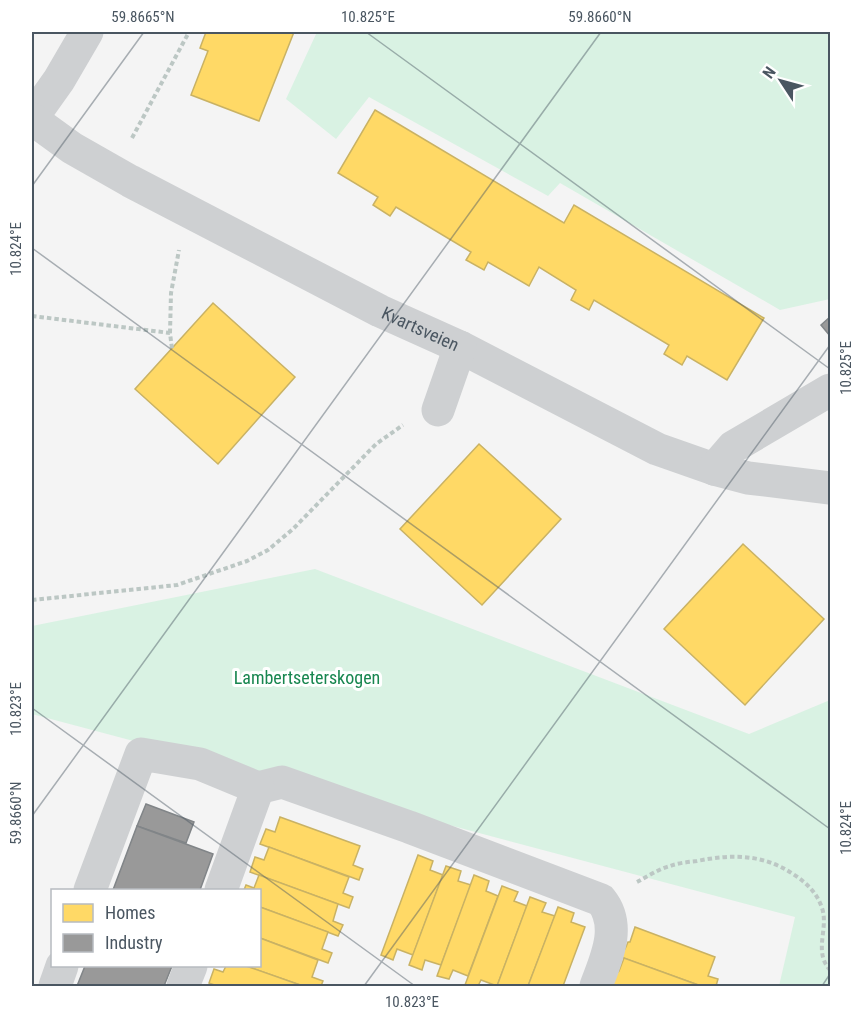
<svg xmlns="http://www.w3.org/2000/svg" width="862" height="1018" font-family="'Roboto Condensed',sans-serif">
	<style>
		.green { fill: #d9f2e3 }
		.homes { fill: #ffd966; stroke: #c9b264; stroke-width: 1.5 }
		.industry { fill: #999; stroke: #818588; stroke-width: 1.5 }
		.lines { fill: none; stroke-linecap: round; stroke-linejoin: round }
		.path { stroke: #bcc7c4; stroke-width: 4; stroke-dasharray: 4.5 3; stroke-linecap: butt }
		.minor { stroke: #ced0d2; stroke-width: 33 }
		.ticks { fill: none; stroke: #4a5661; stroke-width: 1.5; stroke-opacity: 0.45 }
		.labels { text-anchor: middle; stroke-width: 6; stroke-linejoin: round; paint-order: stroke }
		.street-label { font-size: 18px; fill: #4a5661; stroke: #fff }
		.park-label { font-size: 18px; fill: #17864f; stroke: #fff }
		.neatline { fill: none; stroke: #4a5661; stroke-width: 2 }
		.ticks-label { font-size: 15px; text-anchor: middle; fill: #4a5661 }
	</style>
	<rect width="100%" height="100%" fill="#f4f4f4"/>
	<g class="green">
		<polygon points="317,32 830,32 830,299 780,310 560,183 548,196 369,97 336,139 286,99"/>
		<polygon points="315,569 749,734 830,700 830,986 779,986 795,917 32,714 32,626"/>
	</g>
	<g class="homes">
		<polygon points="206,32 294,32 259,121 191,95 208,51 200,48"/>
		<polygon points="375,110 564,223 574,205 764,318 727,380 687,356 682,365 664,354 669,345 594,300 589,310 571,300 576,290 539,267 529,286 488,262 484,270 466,260 471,252 396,207 390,216 373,205 378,197 338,173"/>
		<polygon points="213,303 295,377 218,464 135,389"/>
		<polygon points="479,444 561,519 482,605 400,529"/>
		<polygon points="743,544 824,619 745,705 664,629"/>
		<polygon points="280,817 360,846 353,865 363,869 359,880 260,844 266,829 275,832"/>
		<polygon points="269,847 349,877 343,893 353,897 349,908 250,872 255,857 264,860"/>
		<polygon points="418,855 433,861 430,870 443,875 413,955 397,949 393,960 381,955"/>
		<polygon points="446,866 461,871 458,881 471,885 441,965 425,960 422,970 409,965"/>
		<polygon points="259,875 338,904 333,921 343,925 338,936 260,907 260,890 244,890 246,885 254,888"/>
		<polygon points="474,875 489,881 486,891 498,896 468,976 453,970 449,979 437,976"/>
		<polygon points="502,886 518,892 514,901 527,906 497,986 481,980 478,986 468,986 465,985"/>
		<polygon points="530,897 546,903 542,912 555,916 528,986 497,986"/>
		<polygon points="260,907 328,932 322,949 332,953 328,963 260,938"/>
		<polygon points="558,907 574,913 571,922 585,927 563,986 528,986"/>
		<polygon points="635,927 715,957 708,976 718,979 716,986 701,986 615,955 625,949 628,942 630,942"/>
		<polygon points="260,938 318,960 312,977 323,981 321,986 303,986 246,966 260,966"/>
		<polygon points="624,958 701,986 615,986 605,983 619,971"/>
		<polygon points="226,966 246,966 303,986 217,986 209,983 214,969 223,972"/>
	</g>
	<g class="industry">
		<polygon points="830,317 830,336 821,325"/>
		<polygon points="146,804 194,822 186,843 137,826"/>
		<polygon points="137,826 213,854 200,890 113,890"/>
		<polygon points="85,966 172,966 164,986 77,986"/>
	</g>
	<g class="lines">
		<g class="path">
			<polyline points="132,138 189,32"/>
			<polyline points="32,316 170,333 172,349"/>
			<polyline points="170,333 171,293 179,250"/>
			<polyline points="32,600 177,585 247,561 268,550 293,529 376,444 403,425"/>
			<path d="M637,882C647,877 658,869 670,866C678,863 688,862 697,861C732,854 763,854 793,874C807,883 817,893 822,908C829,929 813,951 830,970"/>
		</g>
		<g class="minor">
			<polyline points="32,118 59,80 87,32"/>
			<path id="s1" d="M32,119L72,148L130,181L380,311L460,347L657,449L714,469L748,478L830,488"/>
			<polyline points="438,410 460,347"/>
			<polyline points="714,469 733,447 830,390"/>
			<path d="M258,788L282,782L409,827L601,900C622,926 606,959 596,986"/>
			<polyline points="90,890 141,754 200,764 258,788 221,890"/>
			<polyline points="55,986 62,966"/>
			<polyline points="183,986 191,966"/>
		</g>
	</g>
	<path class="ticks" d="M366,32L830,369M32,186L144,32M32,248L830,829M32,708L415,986M32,816L601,32M364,986L830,345M822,986L830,974"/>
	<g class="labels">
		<g class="street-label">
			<text dy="6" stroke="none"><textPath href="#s1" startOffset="442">Kvartsveien</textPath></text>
		</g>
		<g class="park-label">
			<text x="307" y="684">Lambertseterskogen</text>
		</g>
	</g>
	<rect width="862" height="1018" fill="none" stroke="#ffffff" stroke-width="66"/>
	<rect x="51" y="889" width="210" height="78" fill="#ffffff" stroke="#b7bbc0" stroke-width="1.5"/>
	<rect x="63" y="904" width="30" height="18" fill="#ffd966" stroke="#b7bbc0" stroke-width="1.5"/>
	<text x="105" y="919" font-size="18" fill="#4a5661">Homes</text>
	<rect x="63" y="934" width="30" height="18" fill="#999999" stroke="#b7bbc0" stroke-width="1.5"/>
	<text x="105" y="949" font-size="18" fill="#4a5661">Industry</text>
	<g transform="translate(781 81) rotate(306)" stroke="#ffffff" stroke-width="4.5" paint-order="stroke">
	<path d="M0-4.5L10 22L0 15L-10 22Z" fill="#4a5661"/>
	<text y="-9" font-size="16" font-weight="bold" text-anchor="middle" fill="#4a5661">N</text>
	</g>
	<rect x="33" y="33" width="796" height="952" class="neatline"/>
	<g class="ticks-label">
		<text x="143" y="22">59.8665°N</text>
		<text x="368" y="22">10.825°E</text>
		<text x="600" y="22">59.8660°N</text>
		<text transform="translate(16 249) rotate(-90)" y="5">10.824°E</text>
		<text transform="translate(846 368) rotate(-90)" y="5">10.825°E</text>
		<text transform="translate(16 709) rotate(-90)" y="5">10.823°E</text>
		<text transform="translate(16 813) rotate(-90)" y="5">59.8660°N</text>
		<text transform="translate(846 828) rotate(-90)" y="5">10.824°E</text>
		<text x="412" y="1007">10.823°E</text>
	</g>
</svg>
